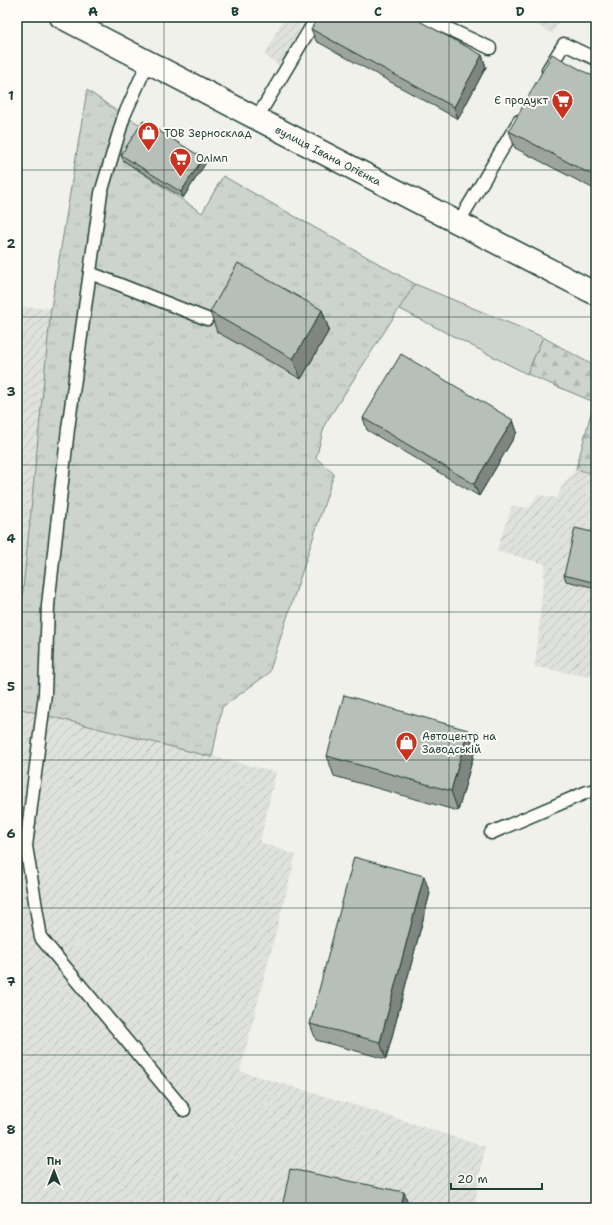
<svg xmlns="http://www.w3.org/2000/svg" width="613" height="1225" font-family="'Shantell Sans',sans-serif">
	<style>
		.industrial { fill: url(#industrial-furrows) }
		.grass { fill: #cdd3cd; stroke: #768880 }
		.forest { fill: url(#forest-firs); stroke: #768880 }
		.park { fill: url(#park-tufts); stroke: #768880 }
		.lines { fill: none; stroke-linecap: round; stroke-linejoin: round }
		.lane-casing { stroke: #1f3d34; stroke-width: 15 }
		.street-casing { stroke: #1f3d34; stroke-width: 25 }
		.lane { stroke: #fdfcf7; stroke-width: 12 }
		.street { stroke: #fdfcf7; stroke-width: 22 }
		.wall { fill: #9da49e; stroke: #1f3d34 }
		.shaded-wall { fill: #7f8681; stroke: #1f3d34 }
		.building { fill: #b6bfb8; stroke: #1f3d34 }
		.grid { fill: none; stroke: #1f3d34; stroke-width: 1; stroke-opacity: 0.55 }
		.labels { text-anchor: middle; stroke-width: 4; stroke-linejoin: round; paint-order: stroke }
		.poi-label { font-size: 11px; fill: #1f3d34; stroke: #fdfcf7; text-anchor: start }
		.street-label { font-size: 11px; fill: #1f3d34; stroke: #fdfcf7 }
		.neatline { fill: none; stroke: #1f3d34; stroke-width: 1.5 }
		.grid-label { font-size: 13px; text-anchor: middle; font-weight: bold; fill: #1f3d34 }
	</style>
	<defs>
		<pattern id="industrial-furrows" width="10" height="10" patternUnits="userSpaceOnUse"><rect width="10" height="10" fill="#dfe2dc"/><path d="M-1 1l2-2M0 10L10 0M9 11l2-2" fill="none" stroke="#bfc3bd"/></pattern>
		<pattern id="forest-firs" width="22" height="20" patternUnits="userSpaceOnUse"><rect width="22" height="20" fill="#cdd3cd"/><path d="M5 1l3.5 6h-7zM16 11l3.5 6h-7z" fill="#b0b6b1"/></pattern>
		<pattern id="park-tufts" width="24" height="20" patternUnits="userSpaceOnUse"><rect width="24" height="20" fill="#cdd3cd"/><path d="M3 7l-1-3M5 7V3M7 7l1-3M15 17l-1-3M17 17v-4M19 17l1-3" fill="none" stroke="#b0b6b1"/></pattern>
	</defs>
	<rect width="100%" height="100%" fill="#f0f1eb"/>
	<filter id="ink" filterUnits="userSpaceOnUse"><feTurbulence type="fractalNoise" baseFrequency=".025" numOctaves="2"/><feDisplacementMap in="SourceGraphic" scale="8" xChannelSelector="R" yChannelSelector="G"/><feConvolveMatrix kernelMatrix="1 2 1 2 8 2 1 2 1" color-interpolation-filters="sRGB"/></filter>
	<g filter="url(#ink)">
		<g class="industrial">
			<polygon points="284,17 305,17 282,68 265,55"/>
			<polygon points="523,17 560,17 553,34"/>
			<polygon points="17,307 51,308 17,650"/>
			<polygon points="576,469 596,475 596,511 591,524 596,525 596,678 535,667 545,564 496,551 512,506 529,508 537,495 557,498 562,486"/>
			<polygon points="17,708 276,772 260,842 296,855 240,1071 374,1111 485,1147 474,1208 17,1208"/>
		</g>
		<polygon class="grass" points="415,284 543,337 527,374 398,308"/>
		<polygon class="forest" points="543,337 596,367 596,475 576,469 594,402 527,374"/>
		<polygon class="park" points="87,90 124,116 145,127 124,161 202,213 223,176 415,284 325,424 316,458 334,474 269,673 222,707 212,757 17,708 17,650 51,308"/>
		<g class="lines">
			<defs>
				<g id="lane">
					<polyline points="423,17 490,48"/>
					<polyline points="148,62 124,116 101,193 68,429 48,605 45,694 26,846 41,938 184,1110"/>
					<polyline points="548,70 564,44 596,59"/>
					<polyline points="257,118 317,17"/>
					<polyline points="458,223 519,121"/>
					<polyline points="90,273 207,319"/>
					<polyline points="491,833 587,792 596,790"/>
				</g>
				<g id="street">
					<path id="s1" d="M61,17L596,294"/>
				</g>
			</defs>
			<use href="#lane" class="lane-casing"/>
			<use href="#street" class="street-casing"/>
			<use href="#lane" class="lane"/>
			<use href="#street" class="street"/>
		</g>
		<g class="wall">
			<polygon points="311,29 482,55 486,67 458,119 316,41"/>
			<polygon points="596,78 596,190 515,148 509,131"/>
			<polygon points="121,155 203,158 205,164 183,198 124,161"/>
			<polygon points="322,310 329,330 301,379 217,332 210,312"/>
			<polygon points="363,418 513,420 517,432 479,496 367,430"/>
			<polygon points="596,533 596,588 566,581 564,575"/>
			<polygon points="468,730 475,750 458,811 334,776 327,756"/>
			<polygon points="596,797 596,846 590,829"/>
			<polygon points="430,893 386,1059 316,1040 310,1024"/>
		</g>
		<g class="shaded-wall">
			<polygon points="482,55 486,67 458,119 454,107"/>
			<polygon points="203,158 205,164 183,198 181,192"/>
			<polygon points="322,310 329,330 301,379 293,359"/>
			<polygon points="513,420 517,432 479,496 474,484"/>
			<polygon points="468,730 475,750 458,811 451,791"/>
			<polygon points="424,876 430,893 386,1059 380,1042"/>
			<polygon points="404,1192 410,1208 401,1208"/>
		</g>
		<g class="building">
			<polygon points="318,17 412,17 482,55 454,107 311,29"/>
			<polygon points="552,54 596,78 596,177 509,131"/>
			<polygon points="143,121 203,158 181,192 121,155"/>
			<polygon points="238,263 322,310 293,359 210,312"/>
			<polygon points="401,354 513,420 474,484 363,418"/>
			<polygon points="575,528 596,533 596,583 564,575"/>
			<polygon points="344,695 468,730 451,791 327,756"/>
			<polygon points="594,796 596,797 596,831 590,829"/>
			<polygon points="354,857 424,876 380,1042 310,1024"/>
			<polygon points="290,1169 404,1192 401,1208 282,1208"/>
		</g>
	</g>
	<path class="grid" d="M164,17V1208M306,17V1208M449,17V1208M17,170H596M17,317H596M17,465H596M17,612H596M17,760H596M17,908H596M17,1055H596"/>
	<defs>
		<symbol id="supermarket-pin" viewBox="-11 -11 22 30"><path d="M0 17L-7.5 6A9.5 9.5 0 1 1 7.5 6Z" fill="#c8321e" stroke="#fdfcf7"/><path d="M-6-5.5h2.5l.6 2H6L4.5 2H-2.5L-4.4-4H-6ZM-1.5 3.2a1.3 1.3 0 1 0 .1 0ZM3 3.2a1.3 1.3 0 1 0 .1 0Z" fill="#fff"/></symbol>
		<symbol id="shop-pin" viewBox="-11 -11 22 30"><path d="M0 17L-7.5 6A9.5 9.5 0 1 1 7.5 6Z" fill="#c8321e" stroke="#fdfcf7"/><path d="M-5-2.5h2.3a2.7 3.5 0 0 1 5.4 0H5L5.5 6h-11ZM-1.5-2.5h3a1.5 2.3 0 0 0-3 0Z" fill="#fff"/></symbol>
	</defs>
	<g fill-rule="evenodd">
		<use href="#supermarket-pin" x="550" y="88" width="25" height="34"/>
		<use href="#shop-pin" x="136" y="120" width="25" height="34"/>
		<use href="#supermarket-pin" x="168" y="146" width="25" height="34"/>
		<use href="#shop-pin" x="394" y="730" width="25" height="34"/>
	</g>
	<g class="labels">
		<g class="poi-label">
			<text x="548" y="104" text-anchor="end">Є продукт</text>
			<text x="164" y="137">ТОВ Зерносклад</text>
			<text x="196" y="162">Олімп</text>
			<text x="422" y="740">Автоцентр на<tspan x="422" dy="13">Заводській</tspan></text>
		</g>
		<g class="street-label">
			<text dy="4" stroke="none"><textPath href="#s1" startOffset="301">вулиця Івана Огієнка</textPath></text>
		</g>
	</g>
	<rect width="613" height="1225" fill="none" stroke="#fdfcf7" stroke-width="44"/>
	<g transform="translate(54 1171)" stroke="#fdfcf7" stroke-width="3" paint-order="stroke">
	<path d="M0-3L7 15L0 10L-7 15Z" fill="#1f3d34"/>
	<text y="-6" font-size="11" font-weight="bold" text-anchor="middle" fill="#1f3d34">Пн</text>
	</g>
	<path d="M451 1183v6h91v-6" fill="none" stroke="#1f3d34" stroke-width="2"/>
	<text x="457" y="1183" font-size="12" fill="#1f3d34" stroke="#fdfcf7" stroke-width="3" paint-order="stroke">20 m</text>
	<rect x="22" y="22" width="569" height="1181" class="neatline"/>
	<g class="grid-label">
		<text x="93" y="16">A</text>
		<text x="235" y="16">B</text>
		<text x="378" y="16">C</text>
		<text x="520" y="16">D</text>
		<text x="11" y="100">1</text>
		<text x="11" y="248">2</text>
		<text x="11" y="396">3</text>
		<text x="11" y="543">4</text>
		<text x="11" y="691">5</text>
		<text x="11" y="838">6</text>
		<text x="11" y="986">7</text>
		<text x="11" y="1134">8</text>
	</g>
</svg>
